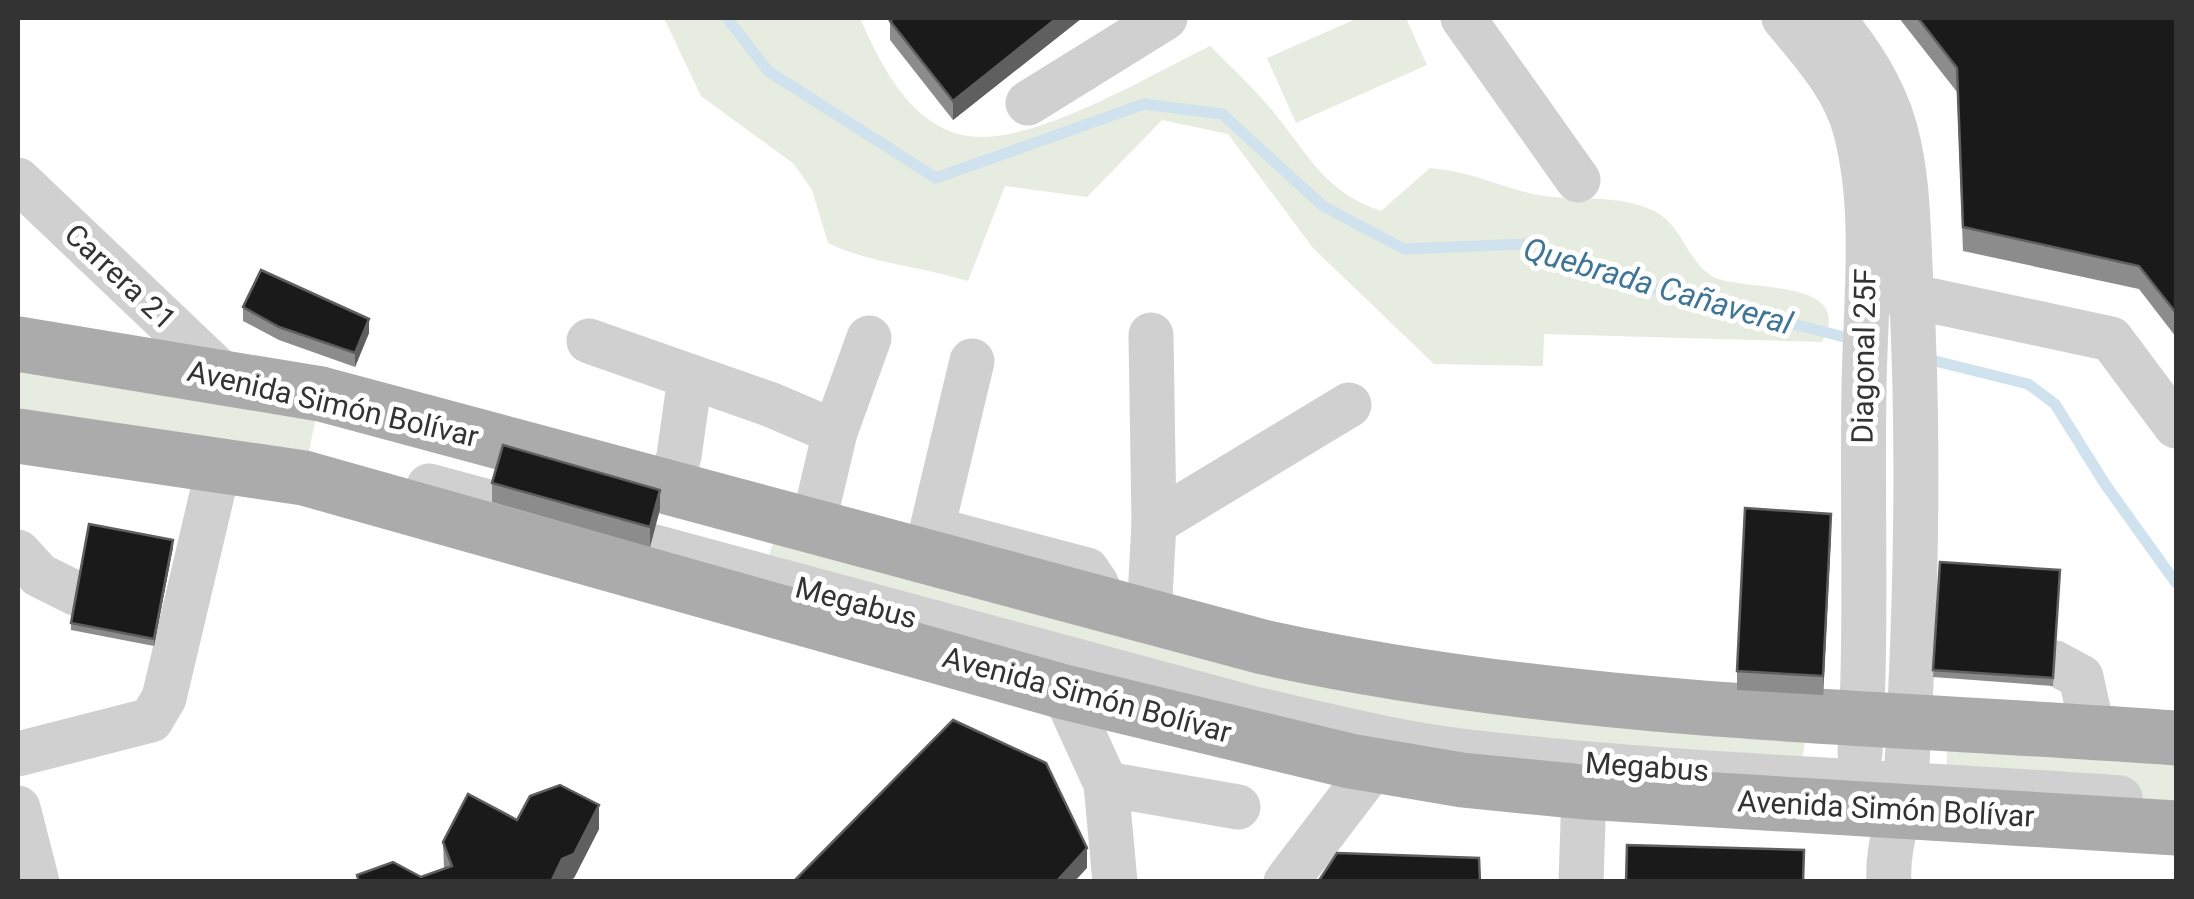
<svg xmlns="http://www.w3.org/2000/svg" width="2194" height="899" font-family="Roboto,sans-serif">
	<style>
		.green { fill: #e6ecdf }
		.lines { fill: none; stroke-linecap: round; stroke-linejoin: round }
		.stream { stroke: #cfe2ee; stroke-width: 11 }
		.minor { stroke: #d0d0d0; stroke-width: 45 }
		.major { stroke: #ababab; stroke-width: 55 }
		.wall { fill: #8c8c8c }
		.shaded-wall { fill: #5f5f5f }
		.building { fill: #1a1a1a; stroke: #5f5f5f; stroke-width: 2.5 }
		.labels { text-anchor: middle; stroke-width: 10; stroke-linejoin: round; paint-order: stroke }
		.street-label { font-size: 30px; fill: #333; stroke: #fff }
		.water-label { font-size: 32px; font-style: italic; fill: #3f7597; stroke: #fff }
	</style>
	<rect width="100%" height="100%" fill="#fff"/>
	<g class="green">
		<path d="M664,18H860C880,63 908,122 962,135C1027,150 1150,75 1210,46C1232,68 1256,90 1275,114C1310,157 1325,192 1381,211L1430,168C1472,172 1495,185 1533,194C1573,203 1615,192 1654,211C1683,225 1687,263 1714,277C1743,292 1858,277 1822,342L1544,334L1543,366L1434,364L1313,248L1228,134L1162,120L1087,197L1005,186L968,281C923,267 869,263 828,243L812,190L794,164L701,96Z"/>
		<polygon points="1358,18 1406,18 1427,65 1296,123 1267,58"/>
		<polygon points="18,367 316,418 308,455 18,411"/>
		<polygon points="774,540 1805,737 1801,776 1467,752 762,578"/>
		<polygon points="1947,749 2176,762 2176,802 1946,785"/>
	</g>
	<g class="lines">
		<g class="stream">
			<polyline points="727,18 768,71 936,178 1144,104 1222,114 1323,206 1404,249 1529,244 1628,282 1856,340"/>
			<polyline points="1923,358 2028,384 2055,404 2105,484 2176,583"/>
		</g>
		<g class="minor">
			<polyline points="1463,18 1578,180"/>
			<path d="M1784,18C1812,52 1845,87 1856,132C1877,213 1865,306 1864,389C1862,510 1867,633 1860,753"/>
			<path d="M1832,18C1859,51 1883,86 1895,129C1909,179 1908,234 1911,286C1920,444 1916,605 1907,763C1905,803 1886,843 1889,882"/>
			<polyline points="1028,103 1165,18"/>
			<polyline points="18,180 223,375"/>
			<polyline points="1882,290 2111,339 2176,426"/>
			<polyline points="589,341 769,404 835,432"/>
			<path d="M429,486L1254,709C1325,725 1397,744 1470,752C1685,777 1903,782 2120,798"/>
			<polyline points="670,488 679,456 690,378"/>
			<polyline points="1154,523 1349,405"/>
			<polyline points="813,525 835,432 869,338"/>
			<polyline points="930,537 972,361"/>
			<polyline points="18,552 39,575 77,594"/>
			<polyline points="923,555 930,537 947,533 1087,570 1097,585 1097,602"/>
			<polyline points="1149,616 1154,523 1151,335"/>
			<polyline points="2055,663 2081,677 2093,732"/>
			<polyline points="1064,692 1106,784 1115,882"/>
			<polyline points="18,754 151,720 164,698 219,465"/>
			<polyline points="1106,784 1238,807"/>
			<polyline points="18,808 37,882"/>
			<polyline points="1286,882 1375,765"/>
			<polyline points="1581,882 1584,792"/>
		</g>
		<g class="major">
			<path d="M18,344L321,394L1263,647C1563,713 1872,716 2176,738"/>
			<polyline points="18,436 304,478 1064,692 1350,761 1462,780 1584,792 2176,828"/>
		</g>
	</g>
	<g class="wall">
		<polygon points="1082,18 953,120 890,40 890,21"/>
		<polygon points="1899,18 2176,18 2176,337 2139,289 1963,251 1957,92"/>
		<polygon points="243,307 369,333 355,367 279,340 243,321"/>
		<polygon points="492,483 660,509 650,547 492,502"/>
		<polygon points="1831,533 1823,695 1737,690 1737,671"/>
		<polygon points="173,547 154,646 71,630 71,623"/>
		<polygon points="1940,562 2060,570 2053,686 1933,677"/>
		<polygon points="517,820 599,829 574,878 565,882 357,882 357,875 421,877 444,868 443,842"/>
	</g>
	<g class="shaded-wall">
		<polygon points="1057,18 1082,18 953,120 953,101"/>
		<polygon points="369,319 369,333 355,367 355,353"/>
		<polygon points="660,490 660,509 650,547 650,527"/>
		<polygon points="1831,514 1831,533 1823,695 1823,676"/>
		<polygon points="173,540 173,547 154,646 154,639"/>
		<polygon points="599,805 599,829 574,878 565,882 551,882 562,859"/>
		<polygon points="1087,848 1087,868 1074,882 1056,882"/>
	</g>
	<g class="building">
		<polygon points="894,18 1057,18 953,101 890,21"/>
		<polygon points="1918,18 2176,18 2176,313 2139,266 1963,227 1957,68"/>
		<polygon points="261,270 369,319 355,353 279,327 243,307"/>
		<polygon points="503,445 660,490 650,527 492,483"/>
		<polygon points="1745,508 1831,514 1823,676 1737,671"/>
		<polygon points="89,524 173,540 154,639 71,623"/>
		<polygon points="1940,562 2060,570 2053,678 1933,670"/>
		<polygon points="953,720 1046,763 1087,848 1056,882 793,882"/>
		<polygon points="560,785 599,805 574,854 562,859 551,882 359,882 357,875 393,862 421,877 452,866 443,842 468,794 517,820 530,796"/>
		<polygon points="1627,845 1804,850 1803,882 1626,882"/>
		<polygon points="1337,853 1479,858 1480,882 1318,882"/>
	</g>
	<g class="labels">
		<g class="street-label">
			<text transform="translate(120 277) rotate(43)" y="10">Carrera 21</text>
			<text transform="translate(1864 356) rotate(-89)" y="10">Diagonal 25F</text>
			<text transform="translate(333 404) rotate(13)" y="10">Avenida Simón Bolívar</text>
			<text transform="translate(856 603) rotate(15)" y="10">Megabus</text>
			<text transform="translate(1087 695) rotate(15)" y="10">Avenida Simón Bolívar</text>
			<text transform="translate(1647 767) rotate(4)" y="10">Megabus</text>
			<text transform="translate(1886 809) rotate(3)" y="10">Avenida Simón Bolívar</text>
		</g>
		<g class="water-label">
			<text transform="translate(1658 286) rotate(16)" y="11">Quebrada Cañaveral</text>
		</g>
	</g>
	<rect width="2194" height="899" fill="none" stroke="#333333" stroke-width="40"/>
</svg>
